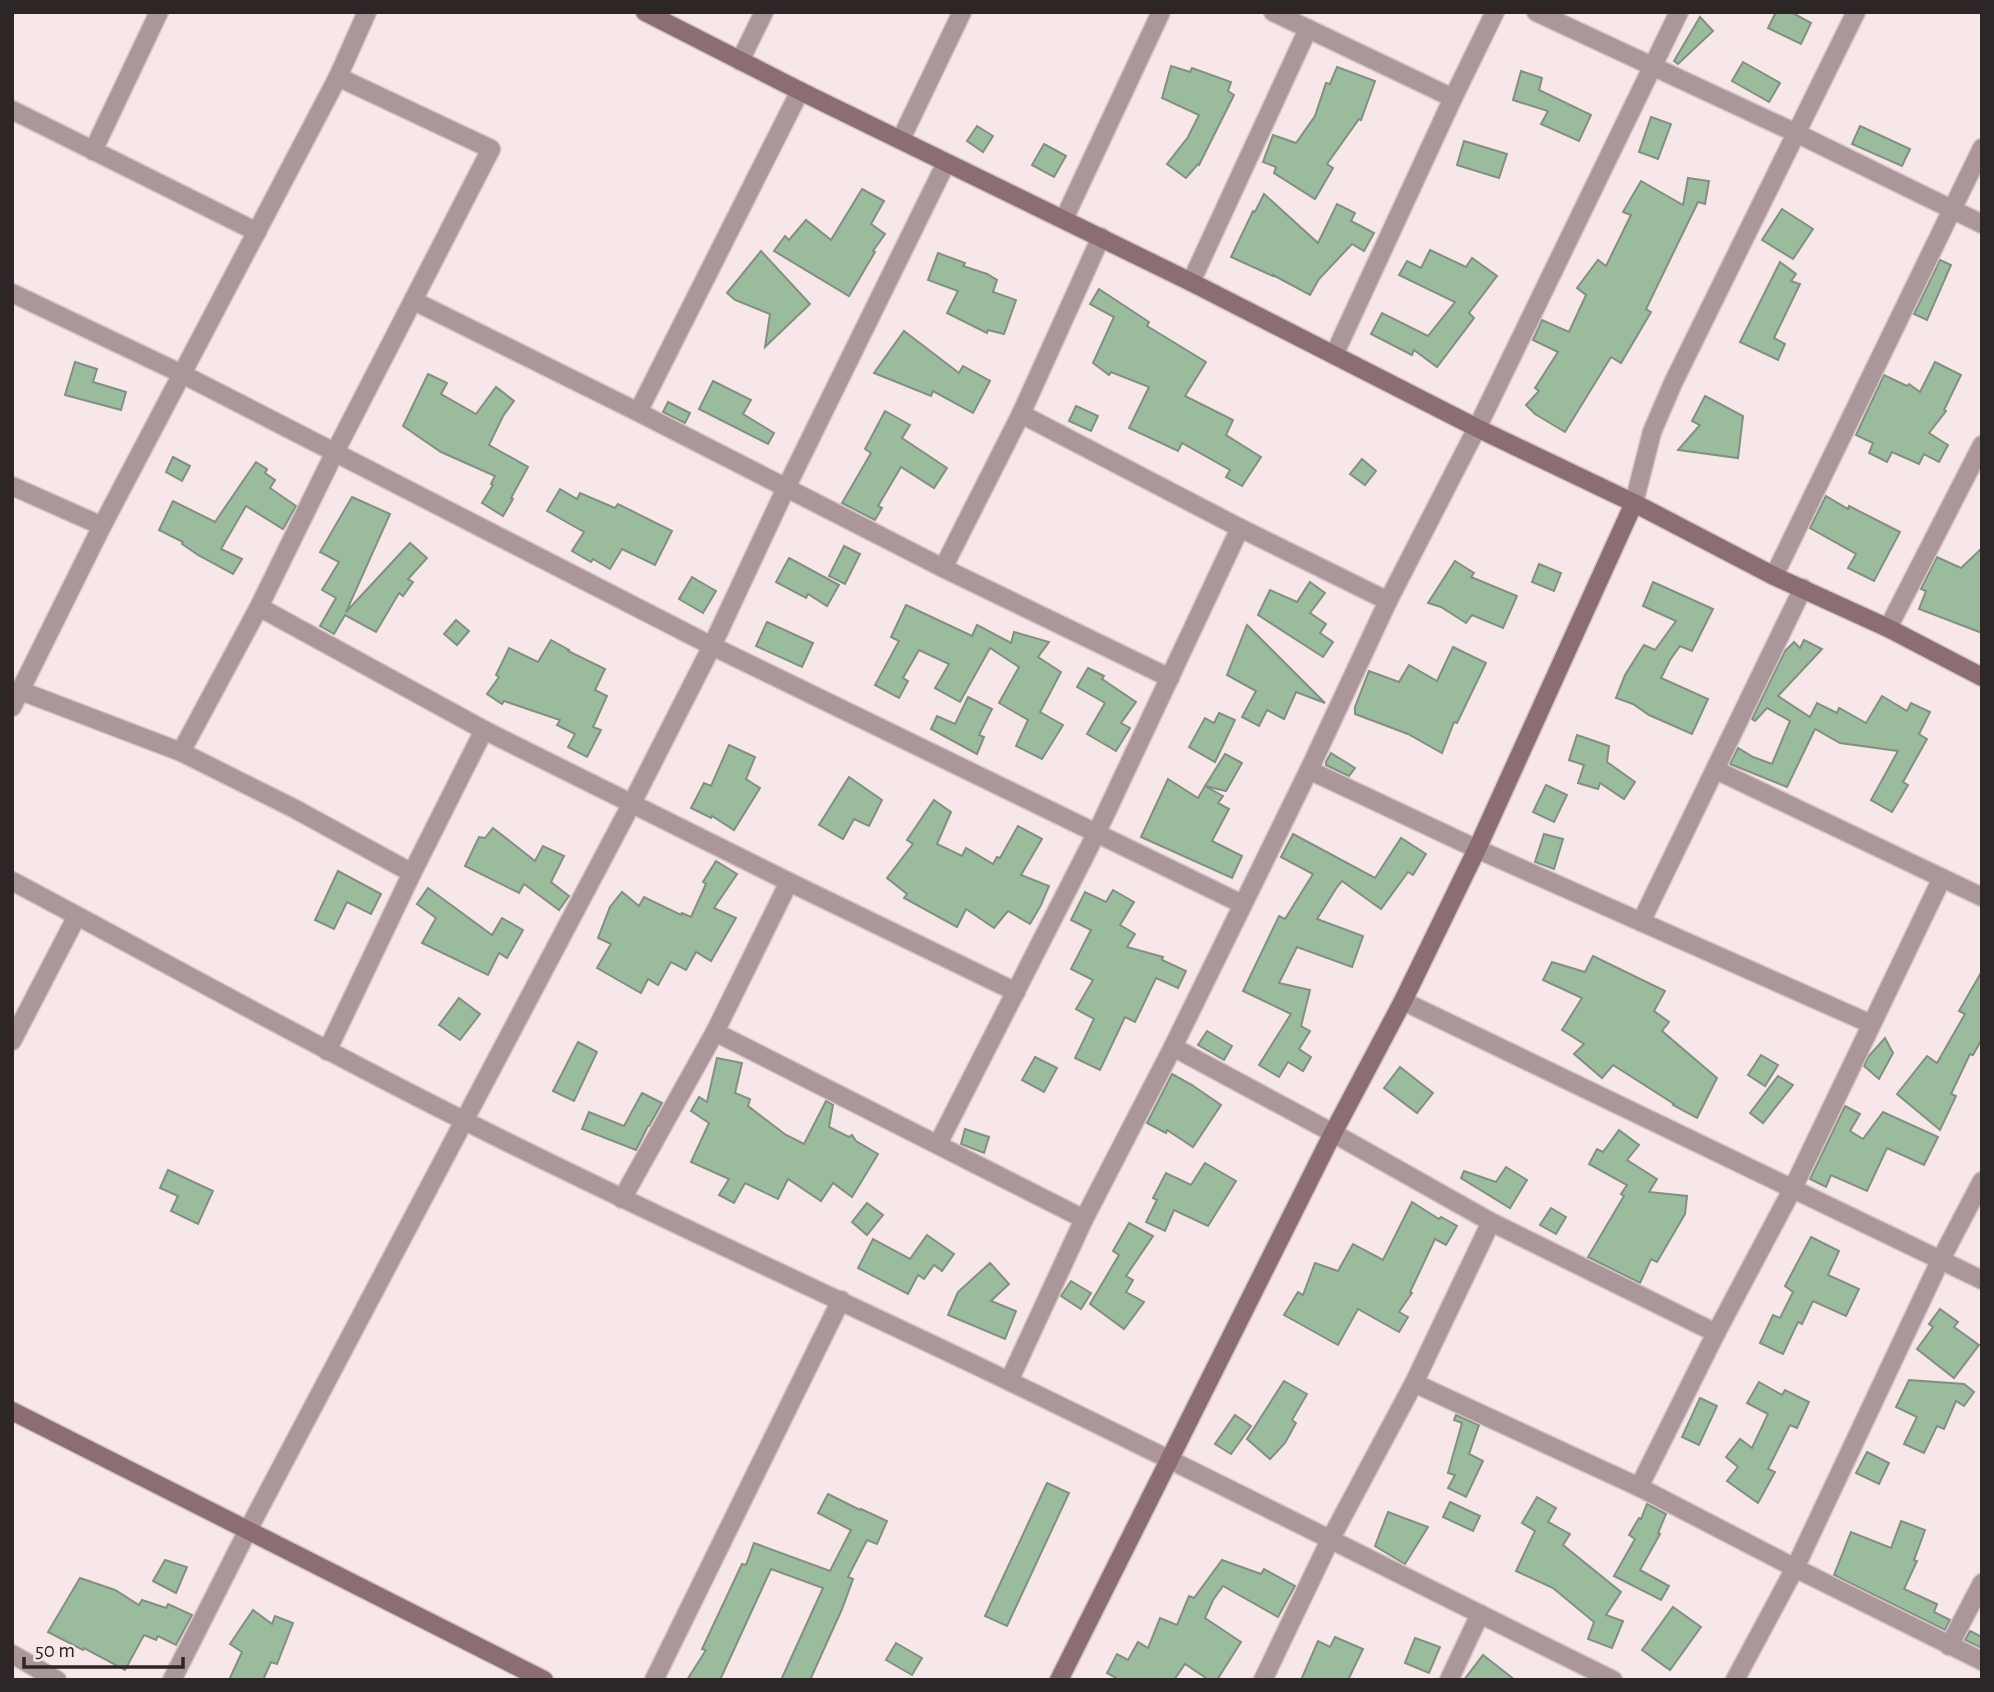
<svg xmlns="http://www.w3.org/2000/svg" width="1994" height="1692" font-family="'Alegreya Sans',sans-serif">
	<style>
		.building { fill: #9abc9d; stroke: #838e84; stroke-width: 2 }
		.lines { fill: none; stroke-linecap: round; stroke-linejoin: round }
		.street-casing { stroke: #d3c4c6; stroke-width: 21 }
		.secondary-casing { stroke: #d3c4c6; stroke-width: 21 }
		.street { stroke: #ab9699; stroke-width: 18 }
		.secondary { stroke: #8b6d72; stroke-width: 18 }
	</style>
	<rect width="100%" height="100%" fill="#f8e7e9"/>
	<g class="building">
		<polygon points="1776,12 1791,12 1811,23 1801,44 1768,28"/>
		<polygon points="1700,17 1713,31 1678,64 1674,61"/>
		<polygon points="1743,62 1780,83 1769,102 1732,81"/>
		<polygon points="1171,66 1190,72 1192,68 1231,82 1228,91 1234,95 1199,165 1198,164 1186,178 1167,164 1188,137 1199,115 1162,98"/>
		<polygon points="1337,67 1375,81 1361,120 1359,119 1327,164 1333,168 1315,199 1274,173 1276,167 1263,162 1273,135 1296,143 1315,116 1326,83 1330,84"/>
		<polygon points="1521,71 1542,78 1539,90 1591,115 1579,141 1541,124 1548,111 1513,100"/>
		<polygon points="1651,117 1671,124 1658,159 1639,152"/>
		<polygon points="977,126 993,136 983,152 967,141"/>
		<polygon points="1860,126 1910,149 1902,166 1852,144"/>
		<polygon points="1464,141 1507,154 1499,178 1457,165"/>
		<polygon points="1044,144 1066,156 1054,177 1032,165"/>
		<polygon points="1688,178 1709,181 1705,204 1698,202 1646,309 1651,312 1621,363 1611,357 1565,432 1535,414 1526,405 1539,391 1535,388 1558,352 1533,340 1542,320 1569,332 1586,295 1577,288 1598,260 1606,266 1631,215 1623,212 1641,181 1683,205"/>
		<polygon points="862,189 884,201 871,224 885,234 873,251 875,252 849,296 774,251 785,236 789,240 806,220 831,240"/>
		<polygon points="1264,194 1318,243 1337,204 1355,213 1351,221 1374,233 1364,251 1352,244 1319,279 1310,295 1273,275 1273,276 1231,257 1253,211 1255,212"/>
		<polygon points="1782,209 1813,229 1793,259 1762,240"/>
		<polygon points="1430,250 1466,267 1472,258 1497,276 1469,313 1474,318 1437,367 1414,350 1412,355 1371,334 1382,313 1428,336 1455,302 1399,275 1407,261 1421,268"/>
		<polygon points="761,251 810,304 765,347 770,314 735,300 727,293"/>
		<polygon points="938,253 965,263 963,266 987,274 997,280 993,292 1016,300 1004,334 988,330 987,333 947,313 958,291 928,280"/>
		<polygon points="1940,260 1951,265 1927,320 1914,314"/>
		<polygon points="1780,262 1796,274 1791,281 1800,284 1774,338 1785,344 1778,360 1740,342"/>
		<polygon points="1099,289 1149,322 1147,326 1206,362 1185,396 1233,420 1226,435 1261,457 1242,486 1226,477 1230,470 1182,443 1178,451 1129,428 1149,387 1111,372 1109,375 1093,363 1114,317 1090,304"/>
		<polygon points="904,331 959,373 963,366 990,381 973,413 933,391 931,396 874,373"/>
		<polygon points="75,362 97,369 93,382 126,392 121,410 65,395"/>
		<polygon points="1935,362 1961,375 1944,410 1946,411 1929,433 1948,445 1939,462 1924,454 1919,464 1892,452 1887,462 1869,453 1873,443 1856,435 1884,375 1907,386 1909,384 1920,392"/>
		<polygon points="428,374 447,383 441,394 476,414 496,387 514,401 503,416 489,445 528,467 511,498 513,499 503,516 482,503 493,485 491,484 495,476 441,452 403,426"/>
		<polygon points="713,381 751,400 743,414 774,433 768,444 699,409"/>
		<polygon points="1705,396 1743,416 1738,458 1678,450 1700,425 1692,421"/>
		<polygon points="668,402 690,413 685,423 663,412"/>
		<polygon points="1076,406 1098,416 1091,431 1069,421"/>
		<polygon points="885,411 910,425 902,438 947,468 934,488 901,467 878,506 882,508 875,520 842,503 871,453 865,449"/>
		<polygon points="173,457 190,466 182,481 166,472"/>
		<polygon points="1362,459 1376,471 1365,485 1350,474"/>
		<polygon points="256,462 267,469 265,473 275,480 270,488 296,506 283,529 246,506 221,549 242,559 233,574 198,555 182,544 183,542 159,530 173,501 215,522"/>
		<polygon points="560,489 577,499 580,493 615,508 618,504 672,531 655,565 622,549 610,569 593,559 591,562 572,551 584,532 547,511"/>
		<polygon points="1826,496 1848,509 1849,506 1900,532 1874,581 1848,568 1856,554 1810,528"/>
		<polygon points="352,497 390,514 346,612 410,543 427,558 408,579 413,582 403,596 399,593 376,632 345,615 334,634 320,626 336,598 322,590 339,562 320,552"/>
		<polygon points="844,546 860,554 845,584 829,576"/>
		<polygon points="1982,548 1982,633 1919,609 1926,591 1921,589 1937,557 1961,568"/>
		<polygon points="789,558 839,585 827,606 808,594 806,598 776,582"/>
		<polygon points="1455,561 1474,573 1471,577 1517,596 1503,628 1472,615 1466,623 1441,607 1428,603"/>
		<polygon points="1539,564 1561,573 1554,591 1532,582"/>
		<polygon points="692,577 716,591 703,613 679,599"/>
		<polygon points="1310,582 1325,593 1310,613 1326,624 1320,633 1333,642 1323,657 1258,615 1270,590 1297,602"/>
		<polygon points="1653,582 1713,609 1692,651 1680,646 1670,660 1661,678 1708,699 1692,734 1649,715 1633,704 1616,698 1625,675 1644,645 1655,650 1676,621 1643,606"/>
		<polygon points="906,605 972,636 977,625 1011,643 1014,632 1049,642 1038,657 1061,672 1040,712 1063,725 1042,759 1016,746 1028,720 999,703 1019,667 990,648 960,702 935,688 949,664 919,650 903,678 908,681 899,698 875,685 899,641 891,637"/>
		<polygon points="456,620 469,631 457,645 444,634"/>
		<polygon points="767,622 813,643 802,667 756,646"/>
		<polygon points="1247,625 1325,703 1296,692 1284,719 1267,710 1259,726 1242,717 1256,691 1227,675"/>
		<polygon points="551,640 569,650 568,651 605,669 595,690 607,696 593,727 601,730 587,757 568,747 575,734 557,725 560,720 504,701 502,704 487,694 499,677 496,675 509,648 538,662"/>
		<polygon points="1804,640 1822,649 1778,696 1810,717 1817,703 1837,713 1839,708 1866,723 1882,696 1907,711 1911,703 1930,712 1919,734 1927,739 1903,782 1908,785 1892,812 1871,800 1898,751 1840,743 1815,729 1787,787 1730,764 1738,748 1753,757 1772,764 1790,721 1767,708 1755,721 1752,719 1785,651 1794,642 1800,648"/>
		<polygon points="1453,647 1486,663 1457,723 1454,722 1442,753 1408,734 1355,714 1355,707 1369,671 1399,682 1409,665 1437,681"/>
		<polygon points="1088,668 1104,676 1102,679 1136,702 1121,723 1130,728 1116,751 1087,734 1105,703 1077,687"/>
		<polygon points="968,697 992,709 979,735 984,737 977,754 931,729 937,716 955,724"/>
		<polygon points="1219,713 1235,720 1215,762 1189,747 1205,718 1214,723"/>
		<polygon points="1577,735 1609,746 1607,762 1635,782 1624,799 1600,783 1598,789 1578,783 1584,765 1569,760"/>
		<polygon points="729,745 755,757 746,779 760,788 734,830 712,816 711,818 691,808 704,783 711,786"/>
		<polygon points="1331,753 1355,768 1349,776 1326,765 1326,762"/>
		<polygon points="1225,754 1242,763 1226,791 1205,786"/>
		<polygon points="849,777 882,800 869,826 854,819 843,839 819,825"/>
		<polygon points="1168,779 1198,798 1205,786 1223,796 1218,803 1229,809 1212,841 1242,856 1232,878 1141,837"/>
		<polygon points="1546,785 1567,795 1554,822 1533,812"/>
		<polygon points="934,800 951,812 937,844 962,856 966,848 993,864 997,857 1000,858 1018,826 1042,839 1021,875 1049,886 1041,905 1030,924 1008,911 994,928 966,909 957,927 904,898 907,894 887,878 913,844 907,840"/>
		<polygon points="493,828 535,861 543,846 564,856 551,882 569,896 559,910 524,884 519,893 465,866 479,837 485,838"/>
		<polygon points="1293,834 1375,878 1401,838 1426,854 1413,875 1408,872 1381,909 1342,881 1337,887 1317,919 1363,936 1352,967 1297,947 1279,983 1310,990 1301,1026 1310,1031 1299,1049 1311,1057 1303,1071 1288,1062 1279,1077 1259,1065 1291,1014 1243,991 1279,916 1285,919 1313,874 1281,857"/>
		<polygon points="1544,834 1563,839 1554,869 1535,862"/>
		<polygon points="716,861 737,874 714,908 736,918 711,961 696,952 686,970 671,962 658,985 648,979 641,993 597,968 611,944 598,938 610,907 622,892 639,906 644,897 681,915 682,913 691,917 706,884 703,882"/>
		<polygon points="338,871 381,894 371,914 347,902 334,929 315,920"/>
		<polygon points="428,888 492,935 502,918 523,930 507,958 499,953 488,975 422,943 436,918 417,904"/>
		<polygon points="1113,890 1134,902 1120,925 1135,934 1127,947 1163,957 1162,960 1186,971 1178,988 1156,978 1135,1022 1125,1017 1100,1070 1075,1058 1094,1019 1076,1009 1093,980 1071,969 1091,930 1071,920 1085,892 1106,902"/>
		<polygon points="1593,956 1665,991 1654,1011 1669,1022 1662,1031 1717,1078 1697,1118 1673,1105 1674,1104 1613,1065 1602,1078 1574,1054 1584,1044 1562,1030 1582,998 1543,980 1552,962 1585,972"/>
		<polygon points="1982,971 1982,1039 1973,1055 1970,1054 1951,1094 1956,1096 1940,1130 1897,1094 1927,1056 1937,1063 1965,1014 1959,1011"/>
		<polygon points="459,998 480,1014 460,1040 439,1025"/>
		<polygon points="1207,1031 1232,1046 1224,1060 1198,1045"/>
		<polygon points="1885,1038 1893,1053 1879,1079 1864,1066 1868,1057"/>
		<polygon points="578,1042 597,1052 574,1101 553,1091"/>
		<polygon points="1761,1055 1778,1065 1765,1086 1748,1075"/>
		<polygon points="1035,1057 1057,1068 1044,1092 1022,1080"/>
		<polygon points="717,1058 742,1063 735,1093 750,1099 748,1106 786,1135 804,1144 826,1101 833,1105 829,1127 849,1137 852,1135 856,1141 878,1154 852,1197 833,1183 821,1201 788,1179 778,1199 745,1183 734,1203 719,1195 729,1179 691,1162 709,1123 691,1111 699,1097 707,1102"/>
		<polygon points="1400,1067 1433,1093 1417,1113 1384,1088"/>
		<polygon points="1172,1074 1192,1085 1221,1105 1193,1147 1167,1130 1166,1133 1147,1123"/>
		<polygon points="1778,1076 1793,1085 1763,1123 1750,1113"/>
		<polygon points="642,1093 662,1103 649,1126 648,1126 636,1150 582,1129 589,1112 624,1126"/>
		<polygon points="1845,1106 1860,1114 1850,1131 1863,1139 1883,1112 1938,1137 1924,1165 1887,1148 1867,1191 1831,1175 1826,1187 1810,1179"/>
		<polygon points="965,1129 989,1137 984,1153 961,1144"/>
		<polygon points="1619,1130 1639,1145 1627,1160 1657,1179 1649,1192 1687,1196 1685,1214 1657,1262 1651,1259 1640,1283 1588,1257 1624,1196 1621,1194 1627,1185 1589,1164 1597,1149 1603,1152"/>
		<polygon points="1205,1163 1236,1181 1208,1226 1174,1210 1165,1231 1146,1222 1157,1200 1153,1198 1166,1173 1191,1185"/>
		<polygon points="1506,1167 1527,1180 1510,1208 1461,1178 1464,1171 1496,1182"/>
		<polygon points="168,1170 213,1191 198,1224 171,1211 178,1196 160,1188"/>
		<polygon points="1412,1202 1439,1219 1441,1217 1457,1226 1446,1245 1435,1239 1410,1292 1412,1293 1399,1312 1408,1317 1399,1332 1358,1309 1338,1345 1284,1315 1298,1292 1303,1295 1315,1263 1338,1271 1353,1244 1383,1260"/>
		<polygon points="867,1203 883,1215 867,1235 852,1222"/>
		<polygon points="1551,1208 1566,1217 1556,1234 1540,1225"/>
		<polygon points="1129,1223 1153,1236 1126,1276 1133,1280 1126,1292 1144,1302 1124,1329 1090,1304 1119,1255 1113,1251"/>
		<polygon points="927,1235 954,1254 942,1271 934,1265 924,1279 918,1275 908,1294 858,1268 873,1239 910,1259"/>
		<polygon points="1811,1237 1839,1251 1828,1275 1859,1289 1846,1316 1813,1301 1802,1324 1798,1322 1783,1354 1760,1343 1773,1315 1780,1318 1793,1292 1785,1286"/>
		<polygon points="990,1263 1009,1284 991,1301 1016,1311 1005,1339 948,1315 958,1292"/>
		<polygon points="1071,1281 1091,1293 1081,1309 1061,1296"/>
		<polygon points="1940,1309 1958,1322 1954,1327 1979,1345 1954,1378 1917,1349 1933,1327 1929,1324"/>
		<polygon points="1909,1380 1964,1384 1974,1392 1964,1406 1956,1401 1944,1429 1937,1426 1924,1453 1904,1444 1917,1417 1896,1407"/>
		<polygon points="1284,1381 1307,1394 1292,1420 1296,1423 1285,1443 1270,1459 1247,1439"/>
		<polygon points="1759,1382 1782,1395 1785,1390 1809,1402 1797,1428 1790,1425 1768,1469 1775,1472 1758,1503 1727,1481 1738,1467 1726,1457 1740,1439 1752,1448 1768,1414 1747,1403"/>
		<polygon points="1700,1398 1717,1406 1699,1445 1682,1437"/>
		<polygon points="1235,1415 1251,1426 1231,1454 1215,1444"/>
		<polygon points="1456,1415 1479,1425 1469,1454 1483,1461 1466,1497 1448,1488 1455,1475 1448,1473 1462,1423 1454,1420"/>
		<polygon points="1867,1452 1889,1463 1879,1484 1856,1473"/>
		<polygon points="1047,1483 1069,1493 1007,1626 985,1616"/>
		<polygon points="828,1494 860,1510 861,1509 887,1521 877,1544 867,1540 848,1577 853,1579 842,1609 810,1680 781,1680 823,1588 771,1569 720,1680 687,1680 706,1650 702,1649 742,1564 746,1565 754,1543 830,1571 851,1530 818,1513"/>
		<polygon points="1537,1497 1556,1508 1548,1522 1570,1534 1563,1545 1621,1592 1606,1615 1623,1621 1612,1648 1588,1639 1594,1622 1553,1588 1516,1571 1535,1531 1522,1523"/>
		<polygon points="1450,1502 1480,1516 1473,1531 1443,1517"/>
		<polygon points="1647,1504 1666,1514 1658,1533 1660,1534 1640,1570 1669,1586 1661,1600 1614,1576 1635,1539 1629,1535 1639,1518 1641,1519"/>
		<polygon points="1388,1512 1428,1527 1405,1564 1375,1546"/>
		<polygon points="1901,1521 1925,1530 1914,1560 1917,1561 1904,1589 1937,1604 1934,1612 1950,1620 1945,1630 1834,1575 1851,1532 1891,1548"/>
		<polygon points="165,1560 187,1567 176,1593 153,1581"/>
		<polygon points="1222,1560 1261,1574 1264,1569 1295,1586 1278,1617 1223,1586 1213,1600 1205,1618 1241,1642 1217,1680 1209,1680 1185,1664 1174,1680 1120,1680 1107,1673 1117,1654 1128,1660 1138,1642 1148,1648 1160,1618 1177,1625 1189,1596 1194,1598"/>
		<polygon points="80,1578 115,1590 139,1605 142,1600 166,1608 168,1604 192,1615 176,1645 158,1636 156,1640 144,1635 125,1670 84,1648 83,1650 48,1632"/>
		<polygon points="1673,1607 1701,1627 1670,1670 1642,1650"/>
		<polygon points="253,1610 272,1624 275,1616 293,1623 277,1664 271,1662 263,1680 229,1680 242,1652 230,1644"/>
		<polygon points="1970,1631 1982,1637 1982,1648 1965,1640"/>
		<polygon points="1335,1637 1363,1649 1348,1680 1301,1680 1318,1641 1330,1647"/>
		<polygon points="1415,1638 1440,1647 1429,1673 1405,1663"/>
		<polygon points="896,1643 922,1658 912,1675 886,1660"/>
		<polygon points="1483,1655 1515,1680 1464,1680"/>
	</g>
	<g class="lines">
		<defs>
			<g id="street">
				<polyline points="1273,12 1453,98"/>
				<polyline points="1536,12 1796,133 1982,224"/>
				<polyline points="740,61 764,12"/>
				<polyline points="12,110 257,232"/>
				<polyline points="901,139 962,12"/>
				<polyline points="93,151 159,12"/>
				<polyline points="1064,219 1161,12"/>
				<polyline points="1191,282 1308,29"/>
				<polyline points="12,293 182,374 712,646 1242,904"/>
				<polyline points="414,301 638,412 943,568 1170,678"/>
				<polyline points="1334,355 1453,98 1495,12"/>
				<polyline points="638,412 800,91"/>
				<polyline points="1021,414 1240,528 1388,601"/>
				<polyline points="12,486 102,526"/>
				<polyline points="1634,503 1652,432 1673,383 1856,12"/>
				<polyline points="943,568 1021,414 1101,237"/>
				<polyline points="1774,576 1982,148"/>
				<polyline points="259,607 484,730 789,882 1016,992"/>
				<polyline points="1888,628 1982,445"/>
				<polyline points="21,691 181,752 295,809 412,873"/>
				<polyline points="12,707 102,526 338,77 367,12"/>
				<polyline points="181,752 259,607 334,454 491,149 338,77"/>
				<polyline points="1309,770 1477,849 1871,1024"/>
				<polyline points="1716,770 1982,897"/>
				<path d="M12,881C163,961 312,1045 465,1121C639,1209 817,1289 992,1373C1200,1473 1406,1578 1613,1680"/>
				<polyline points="1641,922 1803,588"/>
				<polyline points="1403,1001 1982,1280"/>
				<polyline points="715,1032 1084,1219"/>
				<polyline points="12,1041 77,916"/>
				<polyline points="1173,1047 1333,1133 1491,1222 1716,1333"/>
				<polyline points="327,1051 412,873 484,730"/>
				<polyline points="938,1144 1097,832 1240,528"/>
				<polyline points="622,1199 715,1032 789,882"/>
				<polyline points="1009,1381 1084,1219 1173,1047 1309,770 1388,601 1477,428 1679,12"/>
				<polyline points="1414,1383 1639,1487 1795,1568 1982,1661"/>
				<polyline points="1639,1487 1716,1333 1793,1188 1942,878"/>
				<polyline points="1949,1646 1982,1583"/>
				<polyline points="12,1654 57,1680"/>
				<polyline points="172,1680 248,1530 632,803 712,646 786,488 946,163"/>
				<polyline points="654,1680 841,1300"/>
				<polyline points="1263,1680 1330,1540 1414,1383 1491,1222"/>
				<polyline points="1449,1680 1480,1614"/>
				<polyline points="1735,1680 1795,1568 1940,1261 1982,1181"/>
			</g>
			<g id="secondary">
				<polyline points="645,12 800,91 1191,282 1477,428 1634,503 1774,576 1888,628 1982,677"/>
				<polyline points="12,1411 544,1680"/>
				<polyline points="1059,1680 1333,1133 1403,1001 1477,849 1634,503"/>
			</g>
		</defs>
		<use href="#street" class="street-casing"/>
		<use href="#secondary" class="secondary-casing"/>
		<use href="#street" class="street"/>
		<use href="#secondary" class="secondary"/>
	</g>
	<rect width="1994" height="1692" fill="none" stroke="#2d2627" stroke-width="28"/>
	<path d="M24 1657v10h159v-10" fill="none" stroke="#2d2627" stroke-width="3.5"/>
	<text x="35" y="1657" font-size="21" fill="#2d2627" stroke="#f8e7e9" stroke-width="5" paint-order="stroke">50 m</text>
</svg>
